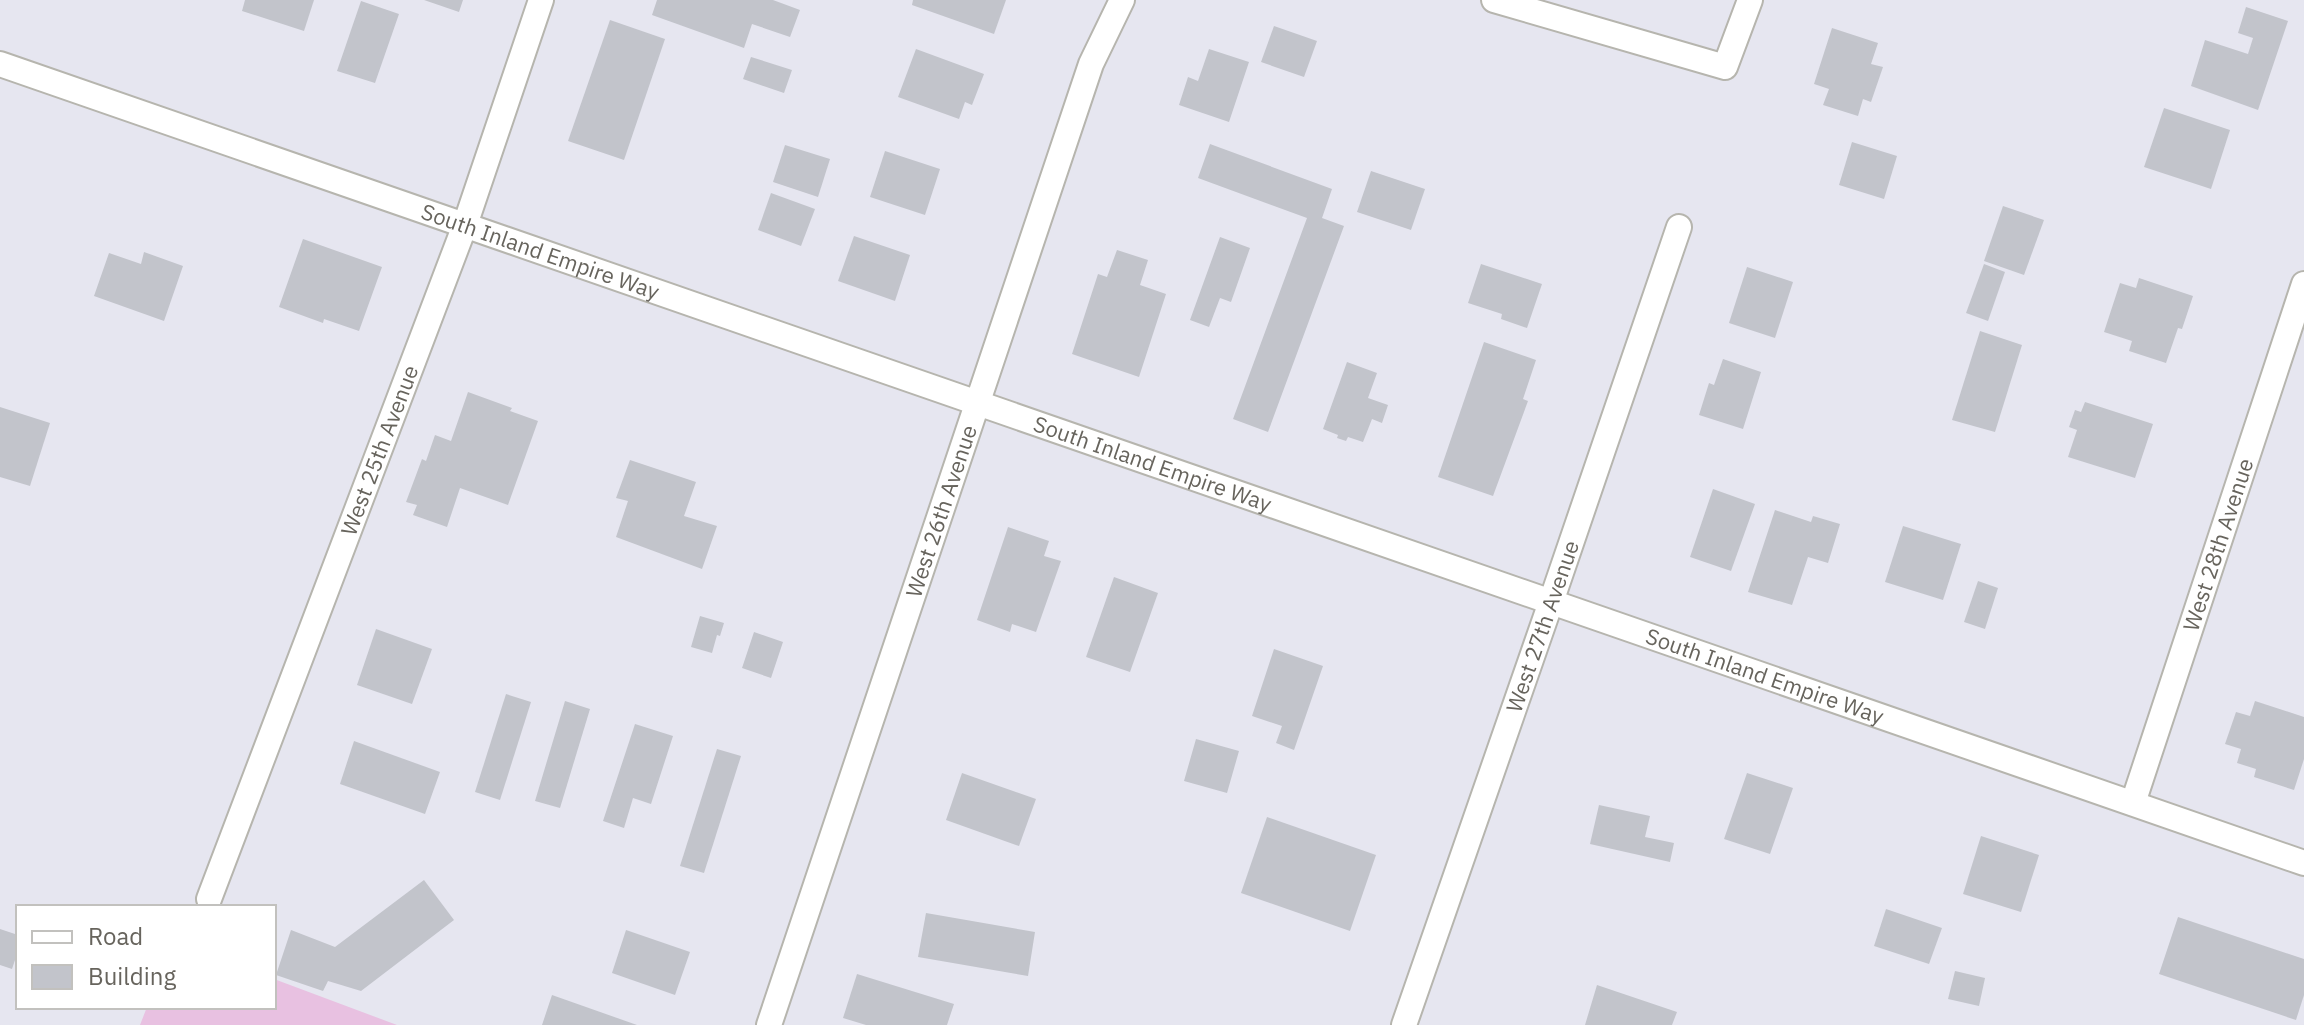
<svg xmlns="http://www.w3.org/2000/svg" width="2304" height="1025" font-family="'IBM Plex Sans',sans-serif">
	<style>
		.green { fill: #e8c1e1 }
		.building { fill: #c2c4cb }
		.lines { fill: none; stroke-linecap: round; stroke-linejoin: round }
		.minor-casing { stroke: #b6b5ae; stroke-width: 28 }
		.minor { stroke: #fff; stroke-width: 24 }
		.labels { text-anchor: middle; stroke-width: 8; stroke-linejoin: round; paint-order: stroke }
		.street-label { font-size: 22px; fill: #67645d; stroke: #fff }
	</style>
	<rect width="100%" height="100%" fill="#e6e6f0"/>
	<polygon class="green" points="274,979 397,1025 140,1025 147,1007 274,1007"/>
	<g class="building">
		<polygon points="245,0 314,0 304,31 242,11"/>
		<polygon points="424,0 463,0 459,12"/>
		<polygon points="657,0 773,0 800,10 790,37 752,24 744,48 652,15"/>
		<polygon points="913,0 1006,0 994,34 912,5"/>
		<polygon points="361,1 399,14 375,83 337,71"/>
		<polygon points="2246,7 2288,21 2258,110 2191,86 2205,40 2248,54 2253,38 2238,33"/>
		<polygon points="610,20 665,39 624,160 568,141"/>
		<polygon points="1274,26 1317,41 1304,77 1261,62"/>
		<polygon points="1832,28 1878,43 1871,64 1883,67 1871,102 1863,99 1858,116 1823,105 1829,89 1814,84"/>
		<polygon points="916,49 984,74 972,105 965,102 959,119 898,97"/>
		<polygon points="1209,49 1249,62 1229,122 1179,105 1188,77 1198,81"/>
		<polygon points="751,57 792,70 784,93 743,79"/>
		<polygon points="2164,108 2230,130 2211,189 2144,167"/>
		<polygon points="1852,142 1897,156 1884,199 1839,185"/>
		<polygon points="1210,144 1332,189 1322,218 1344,226 1268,432 1233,419 1307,218 1198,178"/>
		<polygon points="785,145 830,159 818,197 773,182"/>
		<polygon points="885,151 940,169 925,215 870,197"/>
		<polygon points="1371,171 1425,189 1411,230 1357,212"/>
		<polygon points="771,193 815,209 801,246 758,230"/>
		<polygon points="2003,206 2044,220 2024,275 1984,261"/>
		<polygon points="854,236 910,255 895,301 838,281"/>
		<polygon points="1220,237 1250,248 1231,302 1220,298 1209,327 1190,320"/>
		<polygon points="303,239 382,267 359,331 324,319 323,323 279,307"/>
		<polygon points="1117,250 1148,260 1140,285 1166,294 1139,377 1072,354 1098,274 1107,277"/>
		<polygon points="144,252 183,266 164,321 94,296 109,253 141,264"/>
		<polygon points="1481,264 1542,284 1527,328 1501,319 1502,314 1468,303"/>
		<polygon points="1984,264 2005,272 1988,321 1966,313"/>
		<polygon points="1747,267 1793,282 1775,338 1729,323"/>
		<polygon points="2139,278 2193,296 2182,329 2178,328 2166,363 2129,351 2132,341 2104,332 2120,283 2136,288"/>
		<polygon points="1980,331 2022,345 1995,432 1952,420"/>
		<polygon points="1484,342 1536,360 1523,399 1528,401 1493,496 1438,477"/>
		<polygon points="1723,359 1761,372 1743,429 1699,415 1709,383 1714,385"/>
		<polygon points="1347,362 1377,373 1368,398 1388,405 1382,423 1372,419 1363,442 1348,437 1346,441 1337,438 1338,435 1323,429"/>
		<polygon points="468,392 512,408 510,411 538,421 508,505 460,488 447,527 413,515 417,505 406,502 422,459 426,461 435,435 451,441"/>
		<polygon points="2085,402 2153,424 2135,478 2068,457 2077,430 2069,427 2075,410 2081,412"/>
		<polygon points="0,407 50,423 30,486 0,477"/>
		<polygon points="630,460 696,482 684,516 717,526 702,569 616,537 628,501 616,498"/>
		<polygon points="1713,489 1755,504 1731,571 1690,557"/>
		<polygon points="1775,510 1811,522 1813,516 1840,524 1828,563 1808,557 1792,605 1748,592"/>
		<polygon points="1903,526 1961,544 1943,600 1885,582"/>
		<polygon points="1008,527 1049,541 1044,556 1061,561 1036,632 1012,624 1010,632 977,620"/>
		<polygon points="1114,577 1158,593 1130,672 1086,657"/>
		<polygon points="1978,581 1998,588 1985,629 1964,622"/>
		<polygon points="700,616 724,623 720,636 717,635 712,653 691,647"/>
		<polygon points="376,629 432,649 412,704 357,685"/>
		<polygon points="754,632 783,642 771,678 742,668"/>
		<polygon points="1274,649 1323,666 1294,750 1276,743 1282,726 1252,716"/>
		<polygon points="506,694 531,702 500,800 475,792"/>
		<polygon points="565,701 590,709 560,808 535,801"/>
		<polygon points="2255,701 2304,717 2304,759 2294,790 2254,777 2256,769 2237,763 2241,749 2225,744 2236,712 2250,716"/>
		<polygon points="635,724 673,736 651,804 633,798 624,828 603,821"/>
		<polygon points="1196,739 1239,751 1227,793 1184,781"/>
		<polygon points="354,741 440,772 425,814 340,784"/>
		<polygon points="717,749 741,756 704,873 680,866"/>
		<polygon points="962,773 1036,799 1019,846 946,820"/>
		<polygon points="1747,773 1793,788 1770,854 1724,839"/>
		<polygon points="1599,805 1650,816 1645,837 1674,843 1670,862 1590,844"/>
		<polygon points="1267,817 1376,855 1350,931 1241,893"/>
		<polygon points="1981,836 2039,855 2021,912 1963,894"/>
		<polygon points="424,880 454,920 361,991 328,981 323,991 276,975 291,930 335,947"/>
		<polygon points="1886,909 1942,928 1929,964 1874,946"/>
		<polygon points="926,913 1035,932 1028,976 918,957"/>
		<polygon points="2178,917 2304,959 2304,995 2296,1020 2159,974"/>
		<polygon points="0,929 18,935 18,951 12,969 0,965"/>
		<polygon points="626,930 690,952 675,995 612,973"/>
		<polygon points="1955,971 1985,978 1979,1006 1948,999"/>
		<polygon points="857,974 954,1004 947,1025 866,1025 843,1018"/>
		<polygon points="1597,985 1677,1012 1672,1025 1585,1025"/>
		<polygon points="552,995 637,1025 542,1025"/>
	</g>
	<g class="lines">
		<defs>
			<g id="minor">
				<polyline points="1494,0 1725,67 1750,0"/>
				<path id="s1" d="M0,64L2304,863"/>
				<path id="s2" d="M2133,803L2304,284"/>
				<path id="s3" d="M209,899L465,225L541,0"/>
				<path id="s4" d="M769,1025L1091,64L1122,0"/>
				<path id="s5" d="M1404,1025L1551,602L1679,227"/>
			</g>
		</defs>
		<use href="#minor" class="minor-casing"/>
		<use href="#minor" class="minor"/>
	</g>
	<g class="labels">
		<g class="street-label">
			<text dy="8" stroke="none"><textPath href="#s1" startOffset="572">South Inland Empire Way</textPath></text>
			<text dy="8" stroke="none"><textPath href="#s3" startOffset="480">West 25th Avenue</textPath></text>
			<text dy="8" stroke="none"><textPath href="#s1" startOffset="1220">South Inland Empire Way</textPath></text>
			<text dy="8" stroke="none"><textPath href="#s4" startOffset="542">West 26th Avenue</textPath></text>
			<text dy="8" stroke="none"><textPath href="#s2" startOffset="272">West 28th Avenue</textPath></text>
			<text dy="8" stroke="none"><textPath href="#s5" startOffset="422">West 27th Avenue</textPath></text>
			<text dy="8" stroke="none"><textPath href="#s1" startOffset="1868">South Inland Empire Way</textPath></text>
		</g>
	</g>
	<rect x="16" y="905" width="260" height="104" fill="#ffffff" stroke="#c2c1be" stroke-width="2"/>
	<rect x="32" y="931" width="40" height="12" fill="#ffffff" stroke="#c2c1be" stroke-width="2"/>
	<text x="88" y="945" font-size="24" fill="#67645d">Road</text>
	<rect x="32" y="965" width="40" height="24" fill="#c2c4cb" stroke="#c2c1be" stroke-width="2"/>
	<text x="88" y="985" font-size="24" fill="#67645d">Building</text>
</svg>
